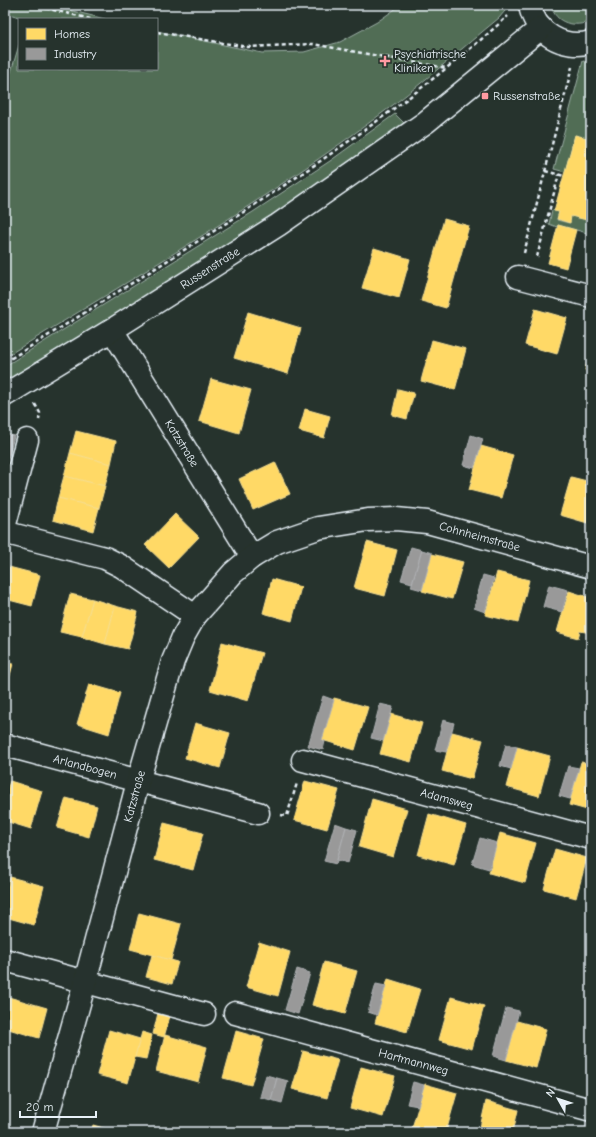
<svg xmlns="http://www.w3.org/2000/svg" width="596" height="1137" font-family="'Comic Neue',sans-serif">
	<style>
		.green { fill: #516d55; stroke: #9cafa6 }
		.homes { fill: #ffd966; stroke: #f8e092 }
		.industry { fill: #999; stroke: #b1b3b6 }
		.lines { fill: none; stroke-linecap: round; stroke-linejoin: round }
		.street-casing { stroke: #e8f1f8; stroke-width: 25 }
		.secondary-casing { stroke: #e8f1f8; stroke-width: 25 }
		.path { stroke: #e8f1f8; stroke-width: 2.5; stroke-dasharray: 4 3; stroke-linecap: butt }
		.street { stroke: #26332d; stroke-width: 22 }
		.secondary { stroke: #26332d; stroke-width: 22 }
		.poi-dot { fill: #ff9aa2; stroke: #26332d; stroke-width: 1.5 }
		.labels { text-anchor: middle; stroke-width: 4; stroke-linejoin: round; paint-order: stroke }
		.poi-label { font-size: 12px; fill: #e8f1f8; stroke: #26332d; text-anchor: start }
		.street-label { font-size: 12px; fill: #e8f1f8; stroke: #26332d }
	</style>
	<rect width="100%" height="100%" fill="#26332d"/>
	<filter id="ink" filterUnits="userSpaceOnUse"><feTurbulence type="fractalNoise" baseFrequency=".025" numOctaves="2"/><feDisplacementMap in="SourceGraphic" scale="8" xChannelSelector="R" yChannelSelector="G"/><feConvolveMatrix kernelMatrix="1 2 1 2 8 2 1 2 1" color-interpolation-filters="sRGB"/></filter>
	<g filter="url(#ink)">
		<g class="green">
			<polygon points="5,5 48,5 105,19 27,19 5,13"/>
			<path d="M401,5H510L499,18C462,48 427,80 389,108C267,200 135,277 5,357V92L19,45V69H157V31L262,53L304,52L340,42L377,22Z"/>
			<path d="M551,5H591V21C575,28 555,24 551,5Z"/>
			<polygon points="583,61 591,63 591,139 575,135 565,172 554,169"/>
			<path d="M395,114L404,123C360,154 317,186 272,215C185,273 95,327 5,381V366L253,212L330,161Z"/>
			<polygon points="552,210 559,212 557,220 569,223 571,216 591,221 591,234 558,225 557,227 549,224"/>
		</g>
		<g class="homes">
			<polygon points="575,135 591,139 591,221 571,216 570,223 557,219 559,212 554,211"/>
			<polygon points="444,219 469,226 446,308 421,301"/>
			<polygon points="558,225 576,230 566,268 548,263"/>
			<polygon points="374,248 410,259 399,298 362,288"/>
			<polygon points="535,309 567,318 557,354 525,345"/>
			<polygon points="248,312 301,328 288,374 234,358"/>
			<polygon points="432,340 466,349 455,390 421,381"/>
			<polygon points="591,349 591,372 585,370"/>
			<polygon points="211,379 251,390 239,433 199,421"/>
			<polygon points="398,389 414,393 407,419 392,415"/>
			<polygon points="305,409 330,416 324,438 299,431"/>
			<polygon points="76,431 116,441 111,464 70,453"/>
			<polygon points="481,446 513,455 501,498 469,490"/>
			<polygon points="70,453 111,464 105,486 64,476"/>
			<polygon points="275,462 290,494 253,510 239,479"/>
			<polygon points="64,476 105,486 99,508 58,498"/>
			<polygon points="571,477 591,482 591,524 560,515"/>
			<polygon points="58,498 99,508 93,531 53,520"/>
			<polygon points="175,514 199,537 169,568 145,545"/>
			<polygon points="367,542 397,550 385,596 354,588"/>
			<polygon points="432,554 463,562 452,599 422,591"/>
			<polygon points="5,566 40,575 32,606 5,599"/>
			<polygon points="497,572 529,580 518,623 485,615"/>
			<polygon points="272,579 301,587 292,621 263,613"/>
			<polygon points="569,591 591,598 591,633 580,631 578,638 557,632"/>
			<polygon points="70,594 93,599 82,637 60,632"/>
			<polygon points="93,599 115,606 105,644 82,637"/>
			<polygon points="115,606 138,612 128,649 105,644"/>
			<polygon points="222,642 262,653 248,701 210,690"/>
			<polygon points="5,663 13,664 5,694"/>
			<polygon points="89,684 120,693 109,734 77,724"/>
			<polygon points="334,698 368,707 355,750 322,740"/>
			<polygon points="391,714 422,723 411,762 380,754"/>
			<polygon points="195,723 230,733 220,768 185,758"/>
			<polygon points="452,732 483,740 472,779 442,771"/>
			<polygon points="517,747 550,756 539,796 506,787"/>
			<polygon points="581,762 591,764 591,811 569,805"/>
			<polygon points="10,781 42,791 31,829 5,821 5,797"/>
			<polygon points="305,781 339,790 327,829 294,820"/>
			<polygon points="66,798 97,806 89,837 57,828"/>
			<polygon points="372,799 407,809 393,857 359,847"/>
			<polygon points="429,814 466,825 454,865 418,855"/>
			<polygon points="164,823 203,833 193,870 154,860"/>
			<polygon points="500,833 536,843 525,883 489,873"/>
			<polygon points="555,849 587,858 576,898 544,889"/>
			<polygon points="10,877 44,886 34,925 5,917 5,897"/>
			<polygon points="139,913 181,924 171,960 130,949"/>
			<polygon points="259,942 290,952 278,996 246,987"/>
			<polygon points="152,955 178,962 172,984 146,977"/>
			<polygon points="324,962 357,971 345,1014 312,1005"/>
			<polygon points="388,979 420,989 407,1032 375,1023"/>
			<polygon points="5,996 47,1008 39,1038 5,1028"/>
			<polygon points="451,997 484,1006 472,1049 439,1040"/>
			<polygon points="158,1013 170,1016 164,1037 153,1034"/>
			<polygon points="517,1021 546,1029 536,1068 506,1060"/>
			<polygon points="109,1030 140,1039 128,1083 97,1075"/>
			<polygon points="236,1031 264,1039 251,1085 223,1078"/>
			<polygon points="142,1032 152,1035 146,1059 135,1057"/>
			<polygon points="165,1035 207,1047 198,1082 156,1071"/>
			<polygon points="303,1051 338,1060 327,1098 292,1089"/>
			<polygon points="361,1067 395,1076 383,1117 350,1108"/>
			<polygon points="425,1084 457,1093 446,1132 427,1132 412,1128"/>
			<polygon points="486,1101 518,1110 513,1132 479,1132"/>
			<polygon points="93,1125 117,1132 91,1132"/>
		</g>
		<g class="industry">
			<polygon points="5,434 14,436 5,470"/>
			<polygon points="471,435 483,439 474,468 463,465"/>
			<polygon points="411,547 422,550 412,583 401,580"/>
			<polygon points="422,550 432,553 422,590 411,587"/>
			<polygon points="483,575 494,578 485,612 474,608"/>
			<polygon points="549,585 568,590 562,612 543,607"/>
			<polygon points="323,696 334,700 322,740 325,741 323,750 308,746"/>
			<polygon points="380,704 393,707 383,741 371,738"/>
			<polygon points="443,720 454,723 446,752 435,750"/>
			<polygon points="506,744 517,747 511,769 500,766"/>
			<polygon points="568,766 579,768 570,799 559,796"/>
			<polygon points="335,823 346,827 336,864 324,861"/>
			<polygon points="346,827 357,830 348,863 337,860"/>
			<polygon points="480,838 497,843 489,869 472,864"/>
			<polygon points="297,969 310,973 298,1014 285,1010"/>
			<polygon points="376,984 386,986 377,1015 368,1012"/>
			<polygon points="506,1008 519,1011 506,1060 493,1056"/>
			<polygon points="266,1075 277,1078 271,1100 260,1097"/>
			<polygon points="277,1078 288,1081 282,1103 271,1100"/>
			<polygon points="413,1082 424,1085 418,1106 407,1104"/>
		</g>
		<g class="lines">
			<defs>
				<g id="street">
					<polyline points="518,277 591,296"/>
					<path id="s1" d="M112,330L252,557"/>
					<polyline points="5,524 27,440"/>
					<polyline points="5,530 7,533 105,558 121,566 195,616"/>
					<path id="s2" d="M5,745L258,813"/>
					<path id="s3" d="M303,760L591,838"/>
					<polyline points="5,960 204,1014"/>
					<path id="s4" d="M235,1013L591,1110"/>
					<path id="s5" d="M43,1132L85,982L138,782L173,661L183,637L195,616L233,573L252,557L277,542L318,528L368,520L396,519L427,522L591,567"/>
				</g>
				<g id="secondary">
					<path d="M530,5C534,33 564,50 591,42"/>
					<path id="s6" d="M5,395L112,330L278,225L426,122L541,28"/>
				</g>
			</defs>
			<use href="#street" class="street-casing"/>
			<use href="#secondary" class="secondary-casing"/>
			<g class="path">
				<polyline points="32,5 91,19"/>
				<polyline points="157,32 248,47 312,44 446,68"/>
				<polyline points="545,171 564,176"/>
				<polyline points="524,253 572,67"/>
				<polyline points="537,257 559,174"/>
				<path d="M5,362C69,323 132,283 195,243C304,174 412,102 508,16"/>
				<polyline points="35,404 40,413 39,420"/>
				<polyline points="281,815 287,816 297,783"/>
			</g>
			<use href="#street" class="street"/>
			<use href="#secondary" class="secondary"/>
		</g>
	</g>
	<g class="poi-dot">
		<path d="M383 55h4v4h4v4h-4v4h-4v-4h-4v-4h4z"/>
		<rect x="481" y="92" width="8" height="8" rx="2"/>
	</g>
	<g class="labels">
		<g class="poi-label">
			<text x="394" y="58">Psychiatrische<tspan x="394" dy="14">Kliniken</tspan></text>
			<text x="493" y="100">Russenstraße</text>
		</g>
		<g class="street-label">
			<text dy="4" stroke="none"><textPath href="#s6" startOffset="241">Russenstraße</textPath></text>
			<text dy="4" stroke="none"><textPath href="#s1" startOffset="133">Katzstraße</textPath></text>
			<text dy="4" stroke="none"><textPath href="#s5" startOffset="858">Cohnheimstraße</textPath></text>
			<text dy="4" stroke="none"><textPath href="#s2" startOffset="83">Arlandbogen</textPath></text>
			<text dy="4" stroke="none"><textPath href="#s5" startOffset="348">Katzstraße</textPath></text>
			<text dy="4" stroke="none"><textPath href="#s3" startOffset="149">Adamsweg</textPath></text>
			<text dy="4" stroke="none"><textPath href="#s4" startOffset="185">Hartmannweg</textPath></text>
		</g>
	</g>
	<rect width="596" height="1137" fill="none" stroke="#26332d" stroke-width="20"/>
	<rect x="10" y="10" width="576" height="1117" fill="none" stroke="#e8f1f8" stroke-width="1.5" filter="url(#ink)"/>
	<rect x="18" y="18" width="140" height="52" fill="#26332d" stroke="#747f7e"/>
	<rect x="26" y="28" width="20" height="12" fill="#ffd966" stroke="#747f7e"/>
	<text x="54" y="38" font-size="12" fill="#e8f1f8">Homes</text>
	<rect x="26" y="48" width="20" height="12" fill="#999999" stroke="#747f7e"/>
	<text x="54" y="58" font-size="12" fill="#e8f1f8">Industry</text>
	<g transform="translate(558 1099) rotate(309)" stroke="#26332d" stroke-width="3" paint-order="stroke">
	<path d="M0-3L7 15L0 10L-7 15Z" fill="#e8f1f8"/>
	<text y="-6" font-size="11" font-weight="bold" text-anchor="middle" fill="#e8f1f8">N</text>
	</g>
	<path d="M20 1111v6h76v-6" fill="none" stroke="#e8f1f8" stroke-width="2"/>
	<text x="26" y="1111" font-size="12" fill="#e8f1f8" stroke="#26332d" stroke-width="3" paint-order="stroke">20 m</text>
</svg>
